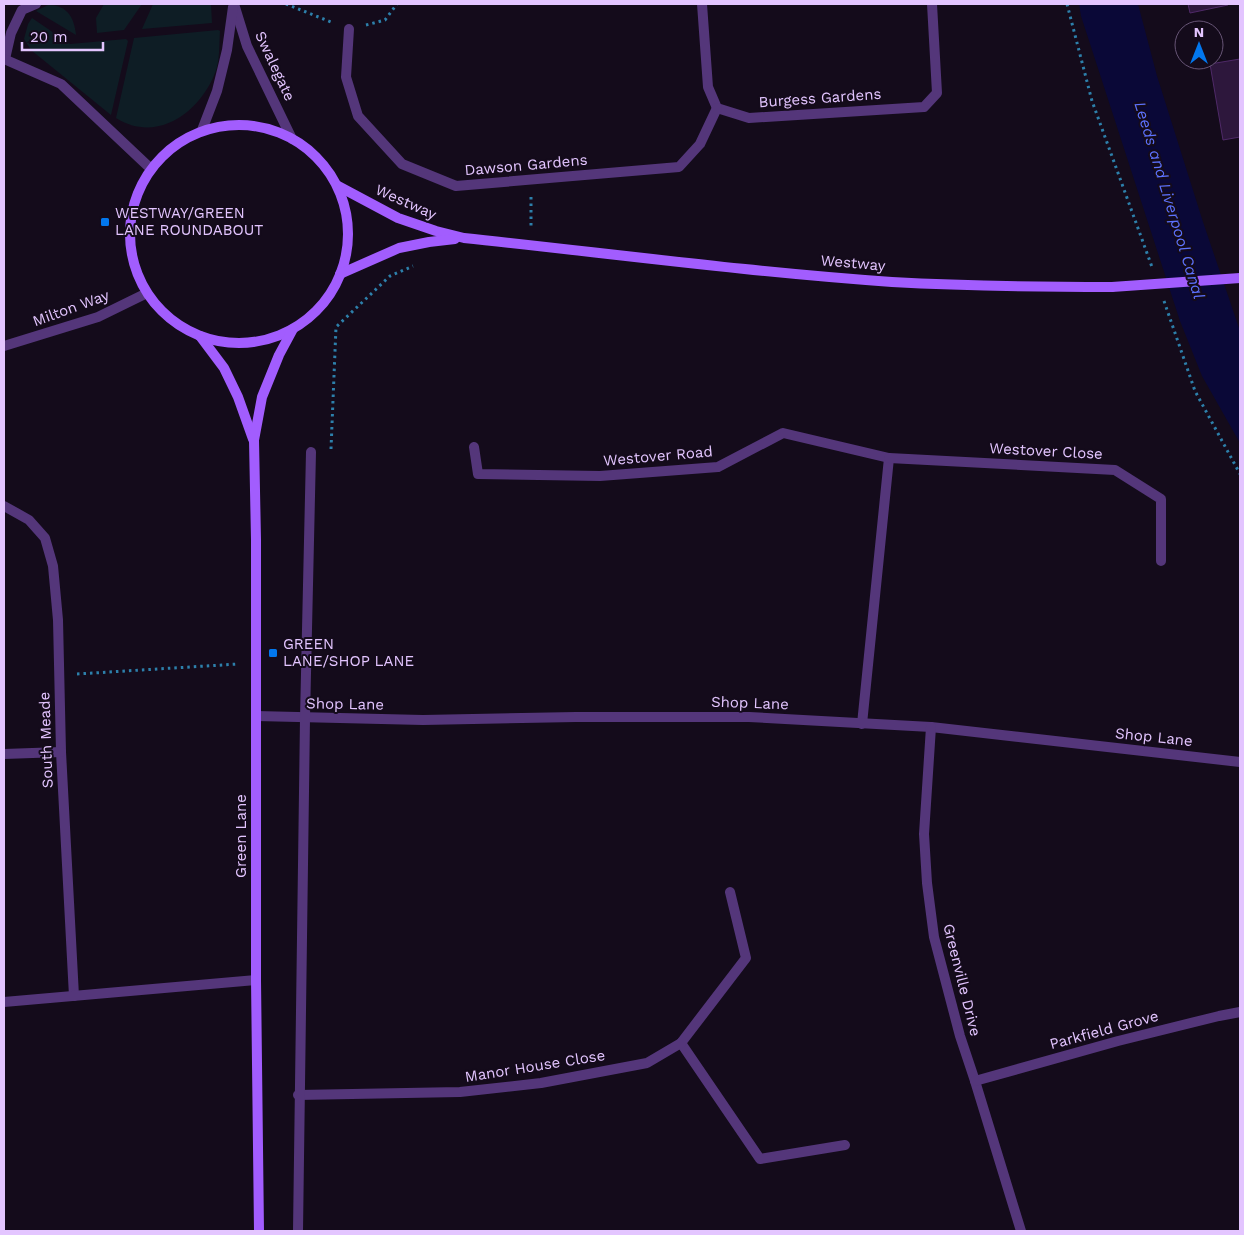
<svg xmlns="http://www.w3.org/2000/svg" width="1244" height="1235" font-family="'Work Sans',sans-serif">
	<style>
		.green { fill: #0e1d25 }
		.water { fill: #0a0837 }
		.building { fill: #2d173c; stroke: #4f2968 }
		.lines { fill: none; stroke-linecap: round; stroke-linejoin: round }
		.path { stroke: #2d80ab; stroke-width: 3; stroke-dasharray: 2.5 4; stroke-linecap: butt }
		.service { stroke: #54367a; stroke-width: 10 }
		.minor { stroke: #54367a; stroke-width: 10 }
		.secondary { stroke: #a25dfe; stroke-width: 10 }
		.secondary-bridge { stroke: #a25dfe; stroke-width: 10 }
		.poi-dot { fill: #0277ee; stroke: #140b1b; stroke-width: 2 }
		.labels { text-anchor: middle; stroke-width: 4; stroke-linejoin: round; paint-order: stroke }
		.street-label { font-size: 15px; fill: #e3c5ff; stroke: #140b1b }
		.poi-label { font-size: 15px; fill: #e3c5ff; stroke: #140b1b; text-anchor: start }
		.water-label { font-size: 16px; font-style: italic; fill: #5d72fe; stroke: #140b1b }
	</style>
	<rect width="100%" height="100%" fill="#140b1b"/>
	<g class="green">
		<polygon points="104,4 142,4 124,30 97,33 96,18"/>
		<polygon points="153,4 211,4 212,23 142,29"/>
		<path d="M48,5C67,5 74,17 76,35L36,11Z"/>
		<polygon points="32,18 70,44 126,39 128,41 111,115 31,50 24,39 28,24"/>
		<path d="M218,30L220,31C219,45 220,61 215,73C200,112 157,144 116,118L134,38Z"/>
	</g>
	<polygon class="water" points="1079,4 1138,4 1157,76 1203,222 1240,331 1240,443 1202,376 1180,321 1081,16"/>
	<g class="building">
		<polygon points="1188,4 1228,4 1228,5 1190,13"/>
		<polygon points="1240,59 1240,137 1223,140 1210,64"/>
	</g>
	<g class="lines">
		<g class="path">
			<polyline points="286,4 331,22"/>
			<polyline points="1067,4 1092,101 1152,267"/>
			<polyline points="366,25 385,20 397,4"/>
			<polyline points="531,197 531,226"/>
			<polyline points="1164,301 1195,391 1240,474"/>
			<polyline points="331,449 336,327 390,276 413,266"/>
			<polyline points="77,674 238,664"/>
		</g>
		<polyline class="service" points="5,59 11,33 22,10 36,4"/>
		<g class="minor">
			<polyline points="234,4 247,46 292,139"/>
			<polyline points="702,4 708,87 717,108 749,118 924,107 937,93 932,4"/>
			<polyline points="349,29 346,77 358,116 402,164 456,186 679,167 700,144 717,108"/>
			<polyline points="4,59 61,84 150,168"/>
			<polyline points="202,130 217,91 227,50 233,7"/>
			<polyline points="4,346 98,317 147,293"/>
			<polyline points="474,447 478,474 600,476 718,467 783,433 889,458 862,724"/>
			<polyline points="889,458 1115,470 1161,499 1161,561"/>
			<polyline points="4,506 29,520 45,538 53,566 58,620 61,752 74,996"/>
			<polyline points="256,716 423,720 576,717 749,717 931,727 1240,762"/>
			<polyline points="931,727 924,834 927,883 934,937 960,1036 975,1081 1021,1231"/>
			<polyline points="4,754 61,752"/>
			<polyline points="4,1002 256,980"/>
			<polyline points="681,1043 760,1159 845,1145"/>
			<polyline points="975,1081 1118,1041 1219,1016 1240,1012"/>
			<polyline points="298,1095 460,1092 541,1083 647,1063 681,1043 746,958 730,892"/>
			<polyline points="298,1231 305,718 311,452"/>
		</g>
		<g class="secondary">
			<circle cx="239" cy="234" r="109"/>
			<path d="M338,186L398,218L436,231L464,238C606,253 749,272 892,282C965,286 1039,287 1112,287"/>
			<polyline points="340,274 399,248 429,242 455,239"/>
			<polyline points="200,336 224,368 238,397 253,439"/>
			<polyline points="259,1231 256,980 256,540 254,440 262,397 279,355 293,329"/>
		</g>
		<polyline class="secondary-bridge" points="1112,287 1240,278"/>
	</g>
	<g class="poi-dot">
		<rect x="100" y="217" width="10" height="10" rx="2.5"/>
		<rect x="268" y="648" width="10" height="10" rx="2.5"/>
	</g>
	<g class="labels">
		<g class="street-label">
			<text transform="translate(275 66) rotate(65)" y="5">Swalegate</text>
			<text transform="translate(820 98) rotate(-4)" y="5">Burgess Gardens</text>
			<text transform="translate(526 165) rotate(-5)" y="5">Dawson Gardens</text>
			<text transform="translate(406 202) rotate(24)" y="5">Westway</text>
			<text transform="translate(853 263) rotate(5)" y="5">Westway</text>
			<text transform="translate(71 308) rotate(-20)" y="5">Milton Way</text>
			<text transform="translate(1046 451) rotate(3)" y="5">Westover Close</text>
			<text transform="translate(658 456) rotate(-5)" y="5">Westover Road</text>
			<text transform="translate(750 703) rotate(2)" y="5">Shop Lane</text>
			<text transform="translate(345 704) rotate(1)" y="5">Shop Lane</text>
			<text transform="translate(1154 737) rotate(6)" y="5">Shop Lane</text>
			<text transform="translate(46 740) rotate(-92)" y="5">South Meade</text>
			<text transform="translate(241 836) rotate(-90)" y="5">Green Lane</text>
			<text transform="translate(962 980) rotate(76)" y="5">Greenville Drive</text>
			<text transform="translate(1104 1030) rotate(-15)" y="5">Parkfield Grove</text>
			<text transform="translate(535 1066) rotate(-9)" y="5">Manor House Close</text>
		</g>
		<g class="poi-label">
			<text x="115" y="218">WESTWAY/GREEN<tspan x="115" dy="17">LANE ROUNDABOUT</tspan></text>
			<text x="283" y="649">GREEN<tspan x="283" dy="17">LANE/SHOP LANE</tspan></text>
		</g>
		<g class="water-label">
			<text transform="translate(1170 200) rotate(73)" y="6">Leeds and Liverpool Canal</text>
		</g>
	</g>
	<rect width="1244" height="1235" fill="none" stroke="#e3c5ff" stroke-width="10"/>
	<g transform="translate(1199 45)"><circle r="24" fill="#140b1b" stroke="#675576"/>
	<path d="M0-4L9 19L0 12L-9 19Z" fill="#0277ee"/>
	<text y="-8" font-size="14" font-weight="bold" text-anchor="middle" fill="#e3c5ff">N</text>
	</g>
	<path d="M22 42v8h81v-8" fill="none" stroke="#e3c5ff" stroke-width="2.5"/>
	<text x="30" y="42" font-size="15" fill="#e3c5ff" stroke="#140b1b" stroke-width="4" paint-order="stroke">20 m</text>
</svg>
